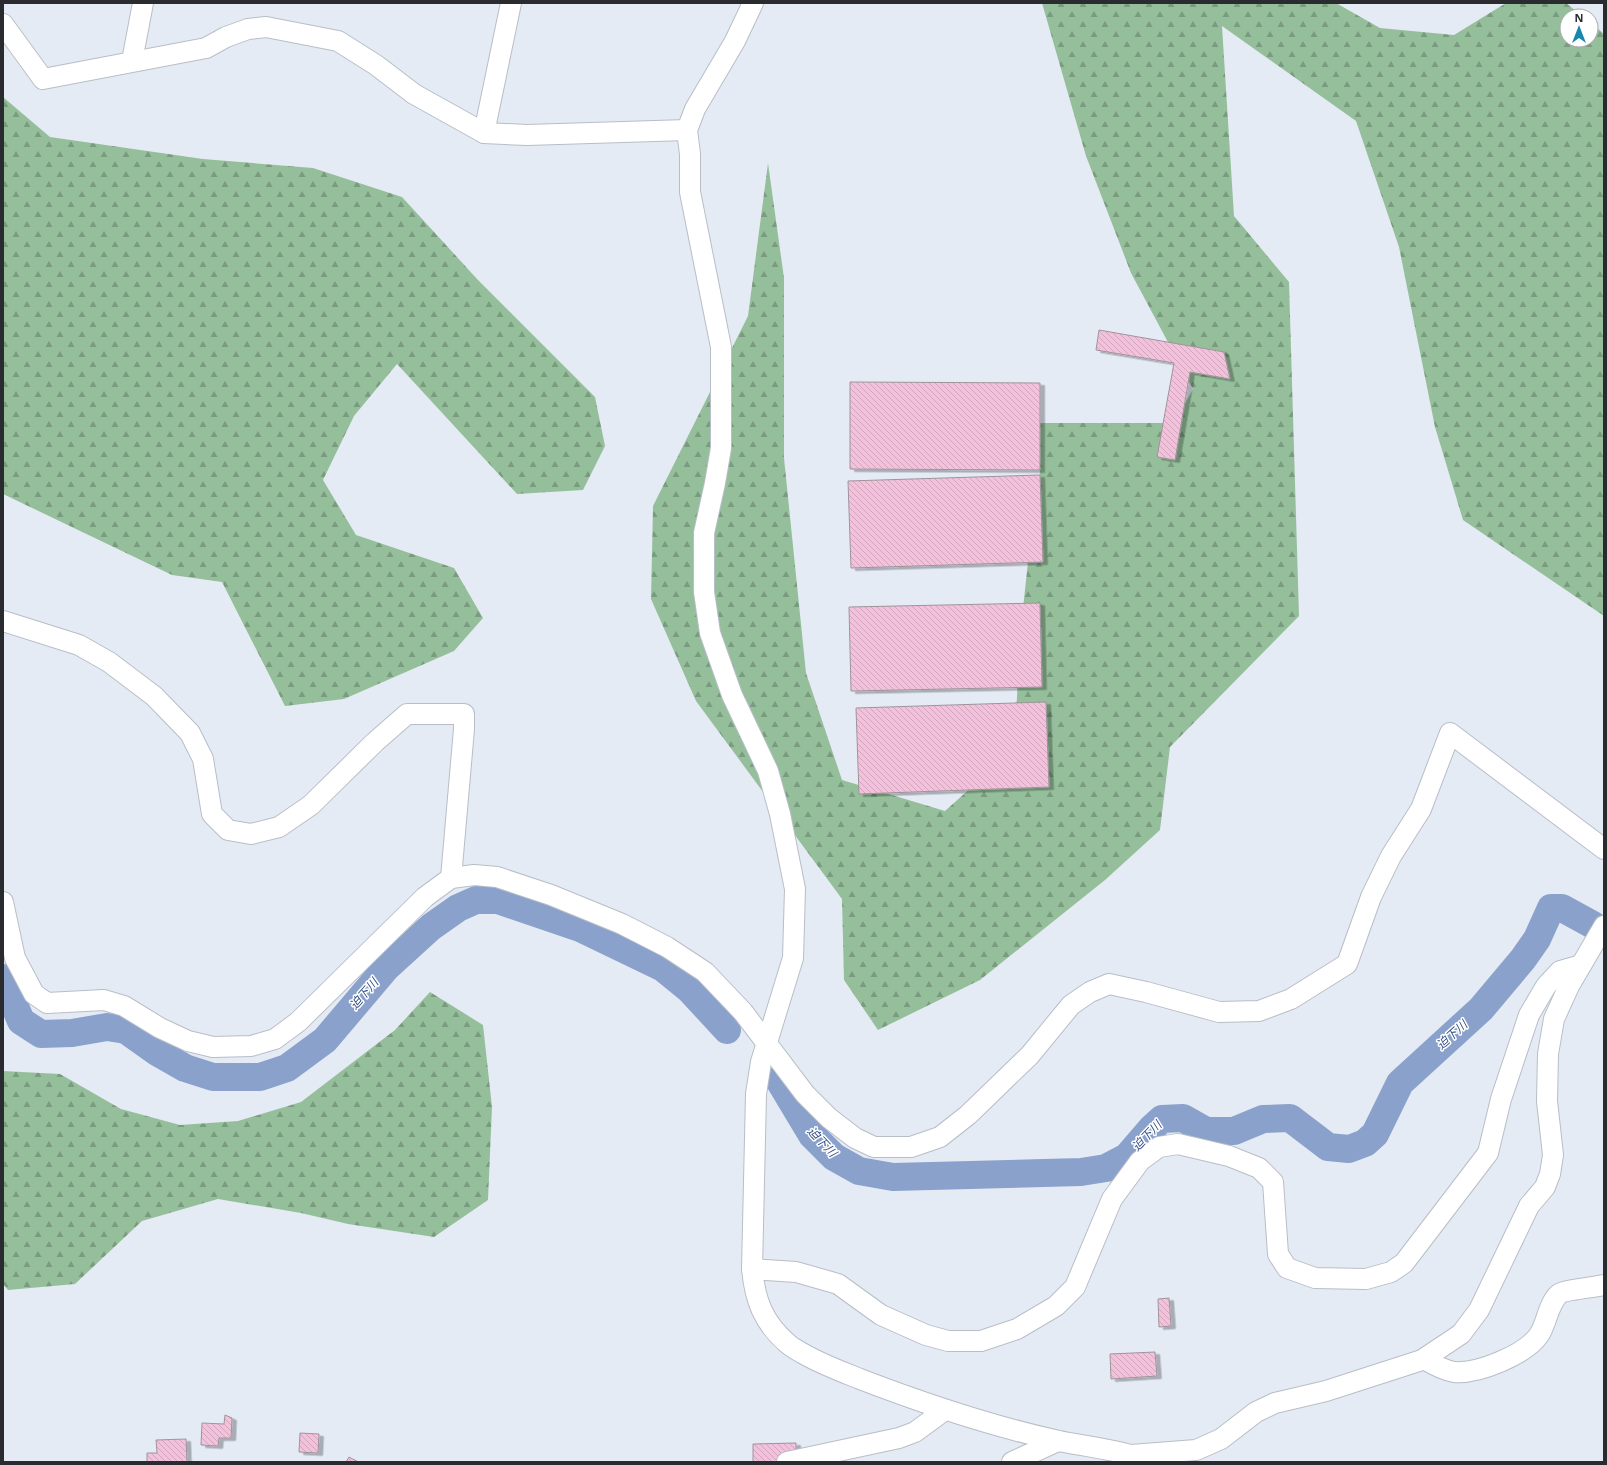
<svg xmlns="http://www.w3.org/2000/svg" width="1607" height="1465" font-family="'Noto Sans','Noto Sans JP',sans-serif">
	<style>
		.forest { fill: url(#forest-firs) }
		.lines { fill: none; stroke-linecap: round; stroke-linejoin: round }
		.river { stroke: #8aa1cb; stroke-width: 28 }
		.building { fill: url(#building-back-hatch); stroke: #9f949a; filter: url(#shadow) }
		.minor-casing { stroke: #b8bec7; stroke-width: 22 }
		.minor { stroke: #fff; stroke-width: 20 }
		.labels { text-anchor: middle; stroke-width: 3; stroke-linejoin: round; paint-order: stroke }
		.water-label { font-size: 12px; font-style: italic; fill: #314e84; stroke: #fff }
	</style>
	<defs>
		<pattern id="forest-firs" width="22" height="20" patternUnits="userSpaceOnUse"><rect width="22" height="20" fill="#95bf9b"/><path d="M5 1l3.5 6h-7zM16 11l3.5 6h-7z" fill="#7a9b7f"/></pattern>
		<pattern id="building-back-hatch" width="6" height="6" patternUnits="userSpaceOnUse"><rect width="6" height="6" fill="#f3c1dc"/><path d="M-1 5l2 2M0 0l6 6M5-1l2 2" fill="none" stroke="#d0a6bd"/></pattern>
		<filter id="shadow"><feDropShadow dx="4.5" dy="2.5" stdDeviation="0" flood-color="#0004"/></filter>
	</defs>
	<rect width="100%" height="100%" fill="#e5ebf5"/>
	<g class="forest">
		<polygon points="1042,3 1336,3 1380,28 1454,35 1506,3 1566,3 1582,16 1567,16 1567,40 1591,40 1591,23 1604,34 1604,616 1463,520 1435,427 1399,247 1356,121 1222,26 1234,216 1289,282 1299,616 1170,747 1160,830 1105,880 980,980 878,1030 844,980 842,899 696,701 651,599 653,506 748,316 768,163 784,278 784,458 806,673 842,780 945,811 1014,749 1021,627 1035,497 1040,475 1038,423 1174,423 1193,389 1131,273 1086,156"/>
		<polygon points="3,97 50,137 203,159 313,168 402,197 478,280 595,397 605,446 583,490 517,494 397,364 354,416 323,480 356,535 454,568 483,618 454,651 344,699 285,706 222,582 172,575 3,494"/>
		<polygon points="430,992 483,1025 492,1107 488,1200 434,1237 348,1224 301,1213 218,1199 142,1221 75,1284 8,1290 3,1284 3,1071 60,1074 121,1109 180,1125 238,1121 301,1102 395,1030"/>
	</g>
	<g class="lines">
		<g class="river">
			<polyline points="3,978 21,1021 41,1034 72,1033 107,1027 126,1030 157,1052 185,1068 213,1077 260,1077 287,1068 325,1040 386,968 431,927 458,908 476,900 498,900 580,928 663,968 690,990 727,1030"/>
			<polyline points="779,1080 812,1135 834,1157 859,1171 893,1177 1081,1172 1106,1168 1127,1157 1152,1128 1162,1119 1183,1118 1206,1131 1234,1131 1263,1119 1290,1118 1328,1147 1349,1149 1365,1143 1375,1134 1400,1083 1481,1009 1523,959 1537,939 1551,908 1562,908 1593,925"/>
		</g>
	</g>
	<g class="building">
		<polygon points="1099,330 1224,352 1230,379 1190,372 1175,460 1157,457 1174,363 1096,350"/>
		<polygon points="850,382 1040,383 1040,470 850,469"/>
		<polygon points="1040,475 1043,562 851,568 848,481"/>
		<polygon points="1040,603 1042,687 851,691 849,607"/>
		<polygon points="1046,702 1049,787 859,794 856,708"/>
		<polygon points="1169,1298 1171,1326 1159,1327 1158,1299"/>
		<polygon points="1155,1352 1157,1376 1111,1379 1110,1354"/>
		<polygon points="225,1415 232,1418 231,1438 219,1438 218,1446 201,1445 202,1423 224,1424"/>
		<polygon points="300,1433 319,1434 318,1453 299,1452"/>
		<polygon points="186,1439 187,1462 147,1462 147,1453 157,1453 156,1440"/>
		<polygon points="796,1443 796,1462 753,1462 753,1444"/>
		<polygon points="349,1457 358,1462 346,1462"/>
	</g>
	<g class="lines">
		<defs>
			<g id="minor">
				<path d="M753,3L735,41L695,109L687,130L690,154V192L721,347V448L715,483L704,533V592L710,633L732,695L768,771L780,814L795,889L793,958L761,1062L756,1094L752,1269C755,1300 763,1322 787,1343C791,1347 797,1350 802,1353C821,1364 840,1371 860,1379C925,1404 991,1426 1059,1441C1076,1445 1136,1452 1146,1462"/>
				<polyline points="3,24 43,79 206,48 226,37 248,29 266,27 338,41 376,65 414,94 484,133 527,135 687,130"/>
				<polyline points="132,61 143,3"/>
				<polyline points="484,133 511,3"/>
				<polyline points="3,621 79,645 109,662 154,696 190,733 203,759 212,814 228,830 251,834 279,827 311,805 375,742 407,714 464,714 464,729 451,878"/>
				<polyline points="3,902 15,958 34,994 47,1003 104,1000 124,1006 160,1028 188,1041 213,1047 251,1046 275,1039 298,1022 425,897 451,878 474,875 497,877 551,895 622,924 667,947 705,972 743,1012 805,1094 829,1118 855,1138 874,1147 911,1147 940,1137 968,1115 1030,1055 1071,1005 1090,992 1109,984 1146,992 1219,1012 1259,1011 1291,999 1347,964 1371,897 1391,856 1421,809 1450,733 1604,849"/>
				<polyline points="752,1269 796,1272 838,1284 881,1315 926,1335 948,1341 981,1341 1017,1329 1056,1306 1075,1287 1112,1199 1140,1161 1159,1147 1178,1144 1229,1156 1259,1168 1273,1182 1278,1254 1287,1268 1315,1278 1366,1279 1391,1272 1404,1263 1488,1153 1501,1099 1529,1015 1546,986 1560,971 1581,965"/>
				<path d="M1424,1359C1434,1365 1443,1370 1454,1372C1478,1374 1525,1355 1539,1335C1547,1323 1548,1304 1559,1294C1564,1290 1596,1287 1604,1285"/>
				<polyline points="1131,1455 1196,1450 1221,1439 1256,1412 1275,1403 1326,1391 1422,1360 1461,1334 1479,1310 1529,1206 1545,1187 1550,1174 1553,1155 1547,1101 1548,1054 1554,1019 1569,986 1604,926"/>
				<polyline points="787,1462 899,1438 915,1432 945,1410"/>
				<polyline points="1012,1462 1058,1441"/>
			</g>
		</defs>
		<use href="#minor" class="minor-casing"/>
		<use href="#minor" class="minor"/>
	</g>
	<g class="labels">
		<g class="water-label">
			<text transform="translate(364 994) rotate(-49)" y="4">迫下川</text>
			<text transform="translate(1452 1035) rotate(-42)" y="4">迫下川</text>
			<text transform="translate(1147 1136) rotate(-46)" y="4">迫下川</text>
			<text transform="translate(822 1142) rotate(47)" y="4">迫下川</text>
		</g>
	</g>
	<rect width="1607" height="1465" fill="none" stroke="#292b2f" stroke-width="8"/>
	<g transform="translate(1579 28)"><circle r="19" fill="#ffffff" stroke="#a9aaac"/>
	<path d="M0-3L7 15L0 10L-7 15Z" fill="#1687ad"/>
	<text y="-6" font-size="11" font-weight="bold" text-anchor="middle" fill="#292b2f">N</text>
	</g>
</svg>
